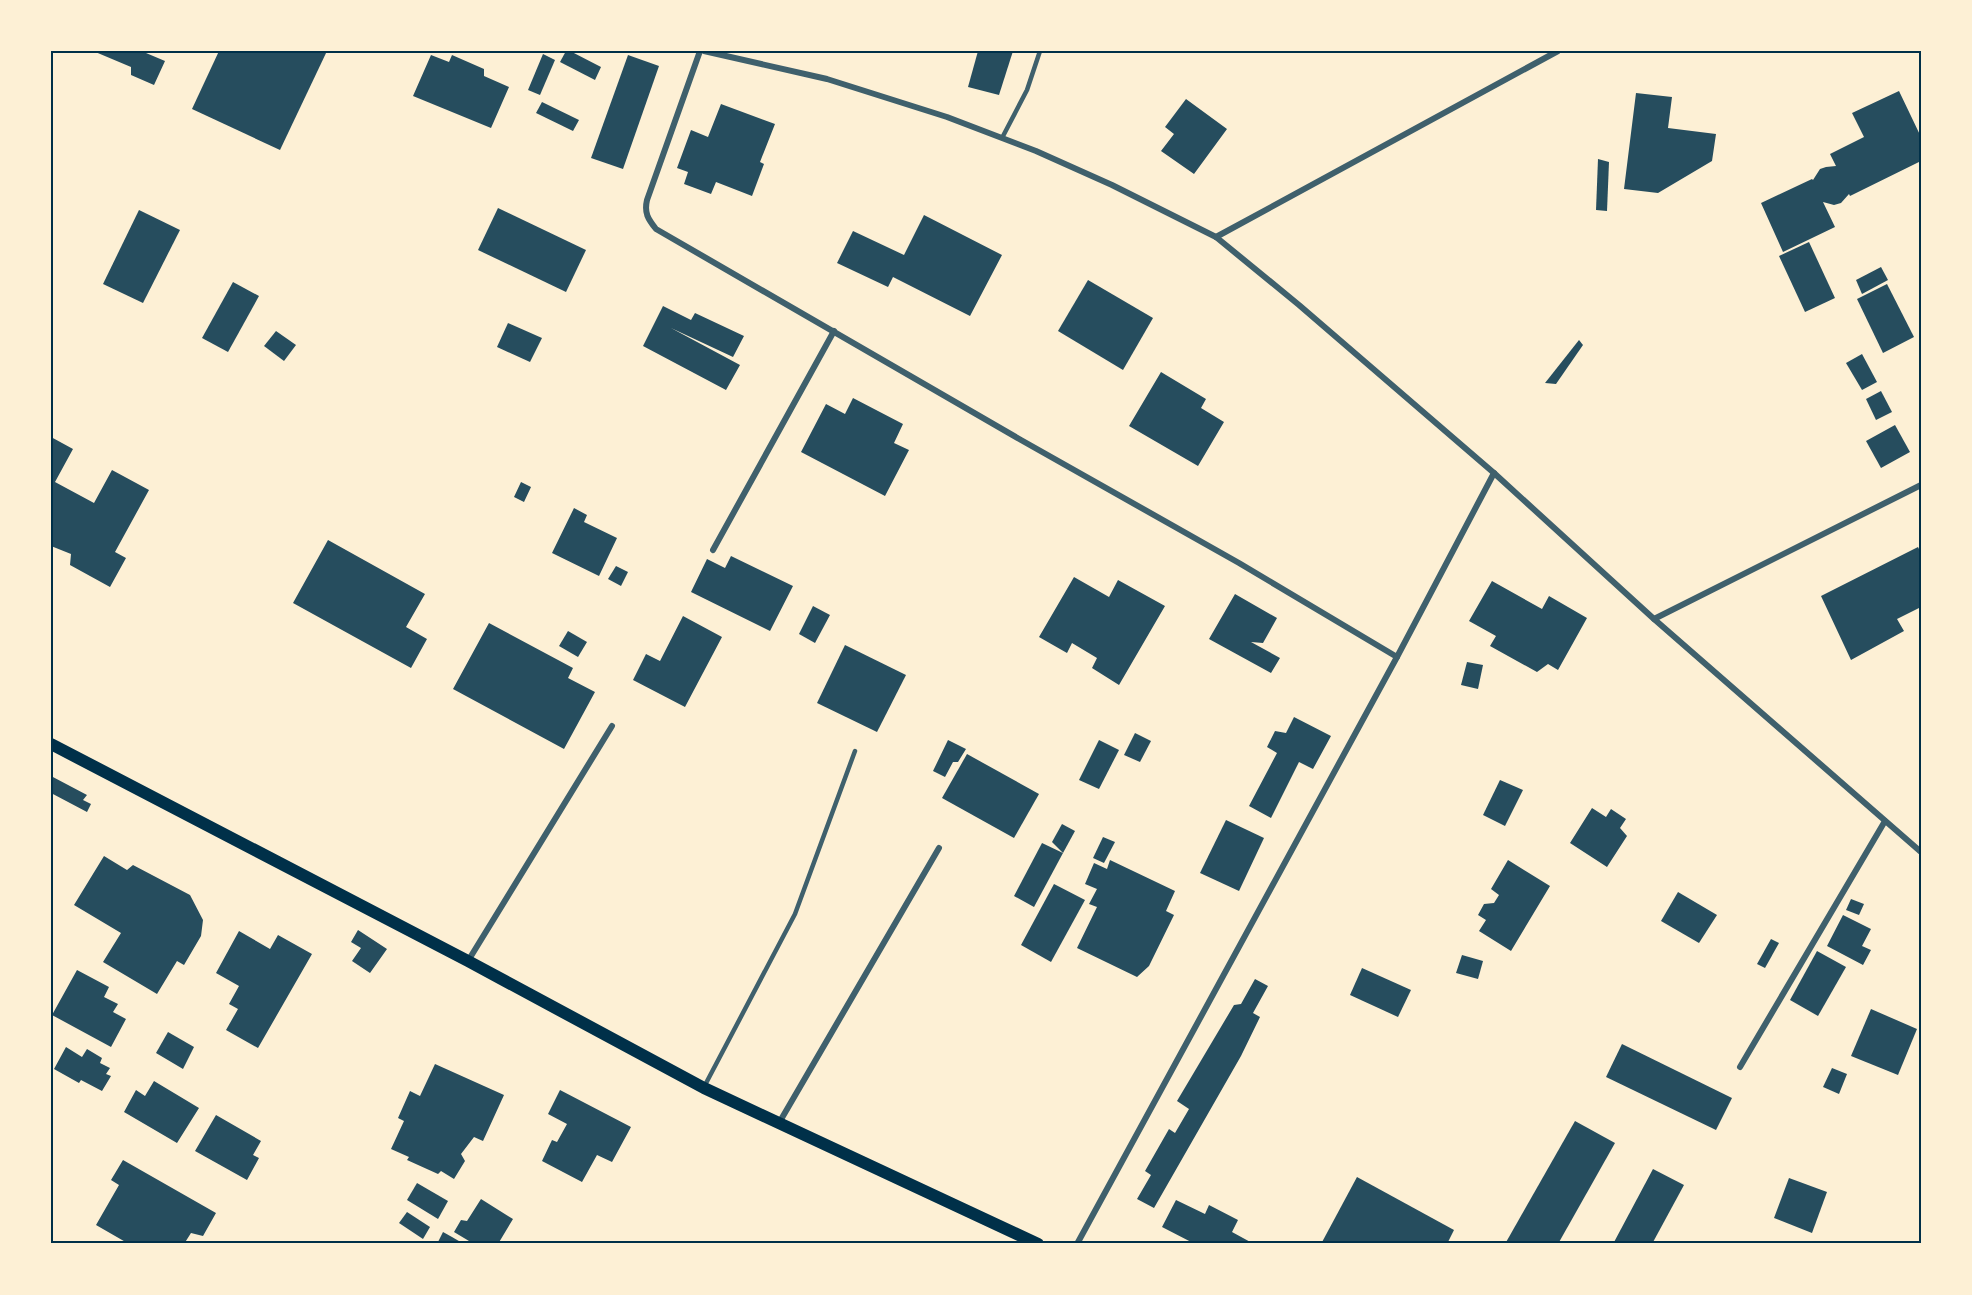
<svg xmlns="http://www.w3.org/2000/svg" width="1972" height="1295" font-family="Figtree,sans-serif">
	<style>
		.building { fill: #264d5e }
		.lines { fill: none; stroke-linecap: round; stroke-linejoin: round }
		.service { stroke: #3f606c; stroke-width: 4.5 }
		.minor { stroke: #3f606c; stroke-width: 6 }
		.secondary { stroke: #003049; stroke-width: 12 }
		.neatline { fill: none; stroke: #003049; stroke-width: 2 }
	</style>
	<rect width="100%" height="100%" fill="#fdf0d5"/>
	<g class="building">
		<polygon points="93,51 147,51 146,53 165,61 154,85 131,75 131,67"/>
		<polygon points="219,51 327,51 280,150 192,109"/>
		<polygon points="566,51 570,51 601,67 595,80 560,62"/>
		<polygon points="978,51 1013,51 999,95 968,87"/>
		<polygon points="543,54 555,60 540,95 528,90"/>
		<polygon points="431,55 449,62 452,55 484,69 484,76 509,87 491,128 413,96"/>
		<polygon points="628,55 659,66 623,169 591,158"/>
		<polygon points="1899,91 1921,137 1921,161 1850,196 1849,194 1841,203 1834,205 1823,202 1835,227 1783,252 1761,203 1812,179 1813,180 1820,169 1826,167 1836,166 1830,154 1864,137 1852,113"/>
		<polygon points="1636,93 1672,97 1668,128 1716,134 1712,161 1658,193 1624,189"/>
		<polygon points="1186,99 1227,129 1194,174 1161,151 1174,134 1165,127"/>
		<polygon points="542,102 579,120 573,131 536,113"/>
		<polygon points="721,104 775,124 760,162 764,164 752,196 716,182 711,194 684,184 688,172 677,168 691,130 708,137"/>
		<polygon points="1598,159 1609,162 1607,211 1596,210"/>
		<polygon points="498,208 586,250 566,292 478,250"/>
		<polygon points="139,210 180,230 143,303 103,284"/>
		<polygon points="924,215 1002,255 970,316 893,277 888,287 837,263 853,231 904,255"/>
		<polygon points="1809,242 1835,298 1805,312 1779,256"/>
		<polygon points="1881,267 1888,280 1862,294 1856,280"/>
		<polygon points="1088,280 1153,318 1123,370 1058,331"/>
		<polygon points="233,282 259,296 228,352 202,338"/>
		<polygon points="1887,284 1914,337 1883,353 1857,299"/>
		<polygon points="663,306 691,320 695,313 744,336 733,357 671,328 740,365 726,390 643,346"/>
		<polygon points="508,323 542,338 530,362 497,347"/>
		<polygon points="276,331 296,345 284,361 264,346"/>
		<polygon points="1579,340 1583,345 1556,384 1545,383"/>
		<polygon points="1862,354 1877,382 1862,390 1846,363"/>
		<polygon points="1161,372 1206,399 1201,408 1224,422 1198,466 1129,426"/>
		<polygon points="1881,391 1892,412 1876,420 1866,399"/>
		<polygon points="853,398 903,424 894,443 909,450 885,496 801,452 826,404 845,414"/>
		<polygon points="1895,425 1910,452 1881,468 1866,441"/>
		<polygon points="51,437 73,449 55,482 94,503 112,470 149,490 115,552 126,558 110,587 70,565 71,554 51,546"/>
		<polygon points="521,482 531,487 524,502 514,497"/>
		<polygon points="574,508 587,515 584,522 617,538 599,576 552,553"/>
		<polygon points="328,540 425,594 406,627 427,639 411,668 293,603"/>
		<polygon points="1918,547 1921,553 1921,607 1897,619 1904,631 1851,660 1821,596"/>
		<polygon points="731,556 793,586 770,631 691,592 707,559 725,568"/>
		<polygon points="616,566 628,572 621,586 608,579"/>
		<polygon points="1074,577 1109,597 1118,580 1165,606 1119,685 1092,668 1097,658 1072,643 1067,653 1039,637"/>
		<polygon points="1492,581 1542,609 1549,596 1587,618 1558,670 1548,664 1537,672 1490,646 1496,636 1469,621"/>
		<polygon points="1235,594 1277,618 1263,643 1251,642 1280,658 1271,673 1209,639"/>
		<polygon points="813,606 830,615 815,643 799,634"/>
		<polygon points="683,616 722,637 685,707 633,680 646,654 660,661"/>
		<polygon points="489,623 573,668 568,678 595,692 564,749 453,689"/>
		<polygon points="568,631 587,642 578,657 559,646"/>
		<polygon points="845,645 906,675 877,732 817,703"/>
		<polygon points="1467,662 1483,665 1478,689 1461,685"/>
		<polygon points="1294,717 1331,736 1313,769 1299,762 1271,818 1249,806 1277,753 1267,747 1275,731 1286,733"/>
		<polygon points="1135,733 1151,741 1140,762 1124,755"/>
		<polygon points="948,740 966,749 958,762 953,762 945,777 933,771"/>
		<polygon points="1099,740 1119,750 1099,789 1079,780"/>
		<polygon points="967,754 1039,794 1014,838 942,798"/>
		<polygon points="51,776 87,795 83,800 91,804 87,812 51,793"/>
		<polygon points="1500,780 1523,790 1505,826 1483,815"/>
		<polygon points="1592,808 1606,817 1611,809 1626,819 1620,828 1627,836 1607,867 1570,843"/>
		<polygon points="1226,820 1264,838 1239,891 1200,873"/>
		<polygon points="1062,824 1075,831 1063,853 1052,842"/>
		<polygon points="1103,837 1115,842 1104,863 1093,858"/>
		<polygon points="1042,843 1063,853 1034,907 1014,896"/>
		<polygon points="104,856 127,870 133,865 190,895 203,920 201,936 184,965 177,961 157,994 103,962 121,933 74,905"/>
		<polygon points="1110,860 1175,891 1166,911 1174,915 1149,966 1137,977 1077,948 1097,907 1089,904 1097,889 1085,884 1094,863 1107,869"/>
		<polygon points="1508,860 1550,886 1511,951 1479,931 1486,920 1478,915 1484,904 1494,903 1499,895 1491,889"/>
		<polygon points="1054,884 1085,900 1051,962 1021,945"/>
		<polygon points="1678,892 1717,915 1699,943 1661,921"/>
		<polygon points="1851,899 1864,904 1859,915 1846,910"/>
		<polygon points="1843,915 1871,929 1862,946 1871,950 1863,965 1827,946"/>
		<polygon points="358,930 387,949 370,973 352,961 361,948 351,942"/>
		<polygon points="239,931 270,949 278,935 312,954 258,1048 226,1030 238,1009 229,1004 239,986 216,973"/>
		<polygon points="1771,939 1779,943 1765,968 1757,964"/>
		<polygon points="1817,951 1846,967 1818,1016 1790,1000"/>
		<polygon points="1462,955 1483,961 1478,979 1456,973"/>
		<polygon points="1362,968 1411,990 1398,1017 1350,995"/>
		<polygon points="77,970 109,987 104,997 118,1004 113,1012 126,1019 111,1047 52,1015"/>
		<polygon points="1255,979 1268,986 1253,1013 1260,1017 1241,1056 1154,1208 1137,1199 1151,1175 1145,1171 1169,1129 1175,1133 1189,1109 1177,1101 1234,1005 1241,1004"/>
		<polygon points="1871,1009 1917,1029 1898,1075 1851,1056"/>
		<polygon points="168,1032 194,1047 183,1069 156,1053"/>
		<polygon points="1622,1044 1732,1098 1716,1130 1606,1077"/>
		<polygon points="66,1047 82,1057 87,1049 102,1058 100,1063 110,1068 106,1074 111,1076 102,1091 81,1080 79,1083 54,1069"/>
		<polygon points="435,1064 504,1095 483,1141 474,1137 461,1154 465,1161 454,1179 441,1171 438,1174 407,1160 409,1157 391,1149 404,1121 398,1118 410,1091 420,1096"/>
		<polygon points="1832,1068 1847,1074 1839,1094 1823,1087"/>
		<polygon points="154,1081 199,1108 177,1143 124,1112 136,1090 145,1096"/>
		<polygon points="560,1090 631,1127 612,1162 597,1155 582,1182 542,1161 552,1140 557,1142 567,1124 548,1114"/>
		<polygon points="216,1115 261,1141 253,1155 259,1158 247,1180 195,1151"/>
		<polygon points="1575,1121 1615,1143 1558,1244 1505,1244"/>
		<polygon points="123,1160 216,1213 203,1236 191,1233 184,1244 129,1244 96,1225 119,1185 111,1180"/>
		<polygon points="1653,1169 1684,1185 1652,1244 1613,1244"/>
		<polygon points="1357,1177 1454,1230 1447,1244 1321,1244"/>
		<polygon points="1789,1178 1827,1192 1812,1233 1774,1218"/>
		<polygon points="417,1183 448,1201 438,1219 407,1200"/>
		<polygon points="481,1199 513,1219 498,1244 474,1244 454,1232 461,1220 467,1221"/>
		<polygon points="1176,1200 1205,1214 1209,1205 1238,1220 1232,1232 1254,1244 1195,1244 1162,1227"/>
		<polygon points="407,1212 430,1227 423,1239 399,1223"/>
		<polygon points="443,1232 452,1237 464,1244 437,1244"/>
	</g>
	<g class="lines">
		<g class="service">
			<polyline points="1002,138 1027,90 1040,51"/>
			<polyline points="704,1087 795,914 855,751"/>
		</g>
		<g class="minor">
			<path d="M700,51L647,200C644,213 648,219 656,229L1021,440L1239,563L1397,657"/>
			<polyline points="704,51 827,79 947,117 1036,151 1112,185 1216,237 1299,305 1494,473 1654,619 1921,852"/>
			<polyline points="1216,237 1558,51"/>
			<polyline points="713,550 834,331"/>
			<polyline points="1654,619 1921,485"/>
			<polyline points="468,961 612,726"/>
			<polyline points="1740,1067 1885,821"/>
			<polyline points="779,1123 939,848"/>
			<polyline points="1077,1244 1397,657 1494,473"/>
		</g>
		<polyline class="secondary" points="51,744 468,961 704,1088 1038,1244"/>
	</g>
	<rect width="1972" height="1295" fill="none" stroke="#fdf0d5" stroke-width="105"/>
	<rect x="52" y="52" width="1868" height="1190" class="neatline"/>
</svg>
